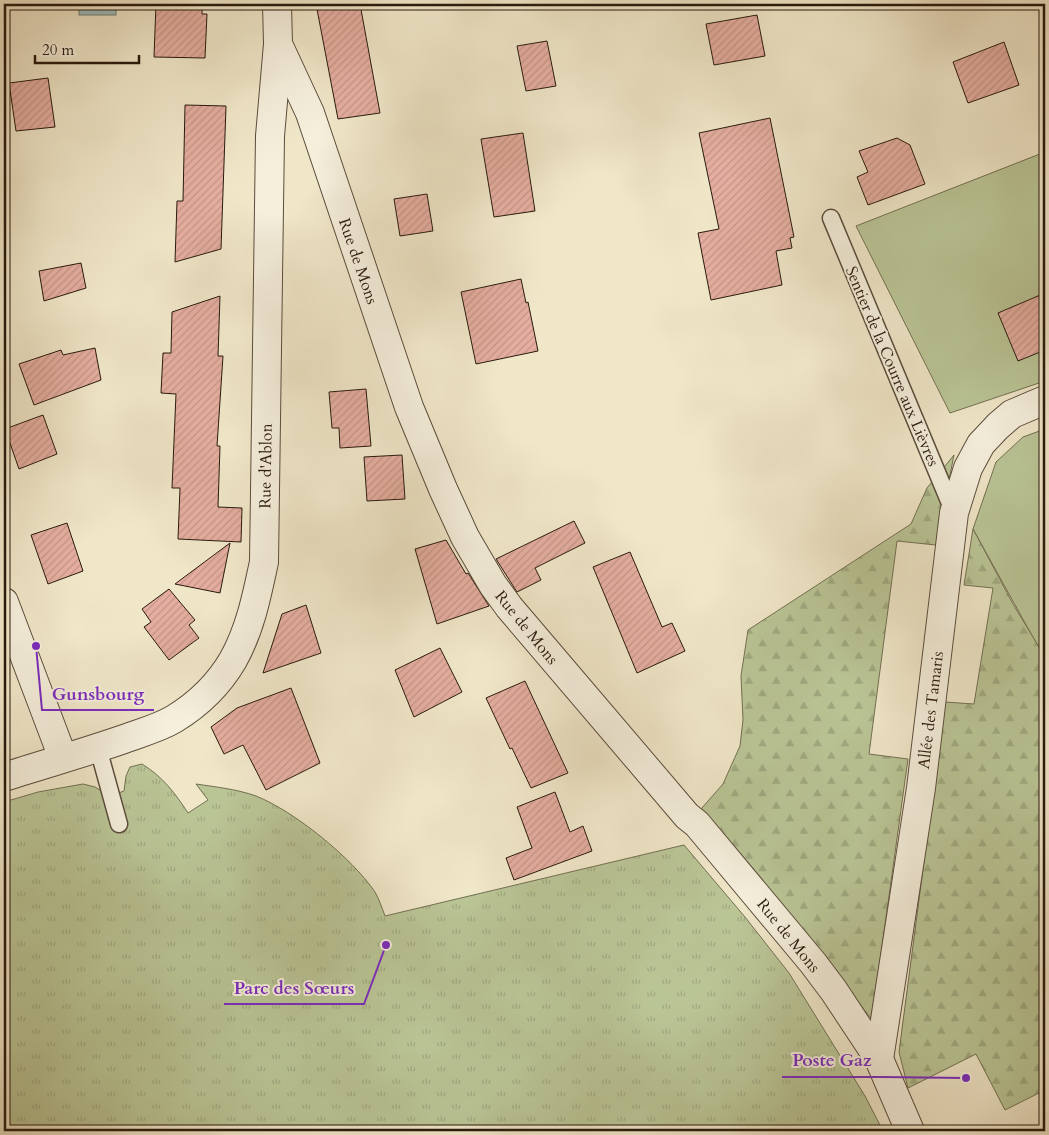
<svg xmlns="http://www.w3.org/2000/svg" width="1049" height="1135" font-family="Cardo,serif">
	<style>
		.grass { fill: #bac596; stroke: #726f52 }
		.forest { fill: url(#forest-firs); stroke: #726f52 }
		.park { fill: url(#park-tufts); stroke: #726f52 }
		.water { fill: url(#water-waves); stroke: #6e7c77 }
		.building { fill: url(#building-hatch); stroke: #29190d }
		.lines { fill: none; stroke-linecap: round; stroke-linejoin: round }
		.lane-casing { stroke: #5b4c3c; stroke-width: 19 }
		.street-casing { stroke: #5b4c3c; stroke-width: 30 }
		.lane { stroke: #f5efdc; stroke-width: 16 }
		.street { stroke: #f5efdc; stroke-width: 28 }
		.labels { text-anchor: middle; stroke-width: 4; stroke-linejoin: round; paint-order: stroke }
		.street-label { font-size: 16px; fill: #29190d; stroke: #f5efdc }
		.leader { fill: none; stroke: #7b2cbf; stroke-width: 2 }
		.callout-dot { fill: #7b2cbf; stroke: #f5efdc; stroke-width: 2 }
		.callout-label { font-size: 18px; text-anchor: middle; font-weight: bold; fill: #7b2cbf; stroke: #f5efdc; stroke-width: 4; stroke-linejoin: round; paint-order: stroke }
	</style>
	<defs>
		<pattern id="forest-firs" width="22" height="20" patternUnits="userSpaceOnUse" patternTransform="scale(1.25)"><rect width="22" height="20" fill="#bac596"/><path d="M5 1l3.5 6h-7zM16 11l3.5 6h-7z" fill="#a0a980"/></pattern>
		<pattern id="park-tufts" width="24" height="20" patternUnits="userSpaceOnUse" patternTransform="scale(1.25)"><rect width="24" height="20" fill="#bac596"/><path d="M3 7l-1-3M5 7V3M7 7l1-3M15 17l-1-3M17 17v-4M19 17l1-3" fill="none" stroke="#a0a980"/></pattern>
		<pattern id="water-waves" width="16" height="10" patternUnits="userSpaceOnUse" patternTransform="scale(1.25)"><rect width="16" height="10" fill="#9cbebd"/><path d="M0 5q4-4 8 0t8 0" fill="none" stroke="#86a3a1"/></pattern>
		<pattern id="building-hatch" width="6" height="6" patternUnits="userSpaceOnUse" patternTransform="scale(1.25)"><rect width="6" height="6" fill="#e5aea0"/><path d="M-1 1l2-2M0 6l6-6M5 7l2-2" fill="none" stroke="#c49589"/></pattern>
	</defs>
	<rect width="100%" height="100%" fill="#f0e7c9"/>
	<filter id="stains"><feTurbulence type="fractalNoise" baseFrequency=".004" numOctaves="4"/><feColorMatrix values="0 0 0 0 .2 0 0 0 0 .09 0 0 0 0 .02 0 0 0 .5 -.17"/></filter>
	<radialGradient id="worn" r=".72"><stop offset=".6" stop-color="#630" stop-opacity="0"/><stop offset="1" stop-color="#630" stop-opacity=".3"/></radialGradient>
	<g class="grass">
		<polygon points="1045,152 1045,381 950,413 856,226"/>
		<polygon points="1045,429 1045,659 973,529 996,462 1023,437"/>
	</g>
	<g class="forest">
		<polygon points="954,455 936,545 897,541 869,754 908,759 872,1019 694,817 723,784 740,746 743,720 741,676 748,630 911,524 927,488"/>
		<polygon points="973,529 1013,604 1045,657 1045,1090 1005,1110 976,1054 908,1088 899,1052 945,702 974,704 993,588 964,585"/>
	</g>
	<path class="park" d="M142,764C163,777 175,793 188,813L208,800L196,784C216,787 236,789 256,796C294,811 352,858 375,892C379,899 382,908 385,916L684,845L745,917L789,973L865,1096L883,1131H4V802L38,792L83,784L95,787L110,796L124,791L126,776L130,767Z"/>
	<rect class="water" x="79" y="4" width="37" height="11"/>
	<g class="building">
		<polygon points="156,4 202,4 202,14 207,14 205,58 154,57"/>
		<polygon points="316,4 360,4 380,113 338,119"/>
		<polygon points="757,15 765,56 714,65 706,24"/>
		<polygon points="547,41 556,86 526,91 517,46"/>
		<polygon points="1004,42 1019,85 968,103 953,62"/>
		<polygon points="48,78 55,127 16,131 9,83"/>
		<polygon points="185,105 226,106 221,249 175,262 177,201 183,201"/>
		<polygon points="770,118 794,237 790,238 792,248 776,251 782,285 711,300 698,233 719,229 699,133"/>
		<polygon points="523,133 535,211 494,217 481,139"/>
		<polygon points="897,138 910,145 925,184 868,205 857,177 868,172 859,151"/>
		<polygon points="427,194 433,231 400,236 394,199"/>
		<polygon points="81,263 86,288 44,301 39,271"/>
		<polygon points="521,279 526,303 528,302 538,351 476,364 461,292"/>
		<polygon points="1045,293 1045,350 1018,361 998,313"/>
		<polygon points="220,296 218,356 223,356 217,446 220,446 218,507 242,508 241,542 178,539 180,488 172,488 176,394 161,393 163,353 171,353 172,312"/>
		<polygon points="95,348 101,380 34,405 19,364 61,350 63,355"/>
		<polygon points="366,389 371,446 340,448 339,428 332,428 329,392"/>
		<polygon points="43,415 57,454 19,469 5,429"/>
		<polygon points="402,455 405,499 367,501 364,457"/>
		<polygon points="574,521 585,543 535,568 541,580 517,592 496,559"/>
		<polygon points="67,523 83,571 48,584 31,535"/>
		<polygon points="446,540 466,574 468,573 489,606 437,624 415,549"/>
		<polygon points="230,543 220,593 175,584"/>
		<polygon points="630,552 662,627 672,623 685,651 637,673 593,567"/>
		<polygon points="169,589 195,620 189,625 199,638 169,660 144,627 151,622 142,609"/>
		<polygon points="306,605 321,653 263,673 282,614"/>
		<polygon points="440,648 462,692 414,717 395,670"/>
		<polygon points="525,681 568,773 531,788 512,748 510,749 486,698"/>
		<polygon points="291,688 320,763 266,790 243,745 224,754 211,727 237,708"/>
		<polygon points="555,792 570,832 583,826 592,851 514,880 506,858 532,848 517,807"/>
	</g>
	<g class="lines">
		<defs>
			<g id="lane">
				<polyline points="831,218 954,513"/>
				<polyline points="98,748 119,824"/>
			</g>
			<g id="street">
				<polyline points="278,44 310,113 409,407 443,489 465,537 493,585 509,607 687,816 697,824 813,963 834,991 879,1059 910,1131"/>
				<polyline points="4,602 63,758"/>
				<path d="M4,777C44,764 84,753 124,739C140,733 159,728 174,719C197,705 219,684 233,660C250,630 257,595 264,562L270,136L278,44L277,4"/>
				<polyline points="879,1059 921,788 954,513 968,468 981,444 998,426 1012,414 1045,400"/>
			</g>
		</defs>
		<use href="#lane" class="lane-casing"/>
		<use href="#street" class="street-casing"/>
		<use href="#lane" class="lane"/>
		<use href="#street" class="street"/>
	</g>
	<g class="labels">
		<g class="street-label">
			<text transform="translate(359 261) rotate(71)" y="6">Rue de Mons</text>
			<text transform="translate(893 366) rotate(67)" y="6">Sentier de la Courre aux Lièvres</text>
			<text transform="translate(265 466) rotate(-89)" y="6">Rue d'Ablon</text>
			<text transform="translate(527 627) rotate(51)" y="6">Rue de Mons</text>
			<text transform="translate(930 710) rotate(-83)" y="6">Allée des Tamaris</text>
			<text transform="translate(789 935) rotate(51)" y="6">Rue de Mons</text>
		</g>
	</g>
	<path class="leader" d="M36 646L42 710H154M386 945L364 1004H224M966 1078L882 1077H782"/>
	<g class="callout-dot">
		<circle cx="36" cy="646" r="5"/>
		<circle cx="386" cy="945" r="5"/>
		<circle cx="966" cy="1078" r="5"/>
	</g>
	<g class="callout-label">
		<text x="98" y="700">Gunsbourg</text>
		<text x="294" y="994">Parc des Sœurs</text>
		<text x="832" y="1066">Poste Gaz</text>
	</g>
	<rect width="1049" height="1135" fill="none" stroke="#f0e7c9" stroke-width="20"/>
	<rect x="5" y="5" width="1039" height="1125" fill="none" stroke="#29190d" stroke-width="2.5"/>
	<rect x="10" y="10" width="1029" height="1115" fill="none" stroke="#29190d"/>
	<path d="M35 55v8h104v-8" fill="none" stroke="#29190d" stroke-width="2.5"/>
	<text x="42" y="55" font-size="15" fill="#29190d" stroke="#f5efdc" stroke-width="4" paint-order="stroke">20 m</text>
	<rect width="100%" height="100%" filter="url(#stains)"/>
	<rect width="100%" height="100%" fill="url(#worn)"/>
</svg>
